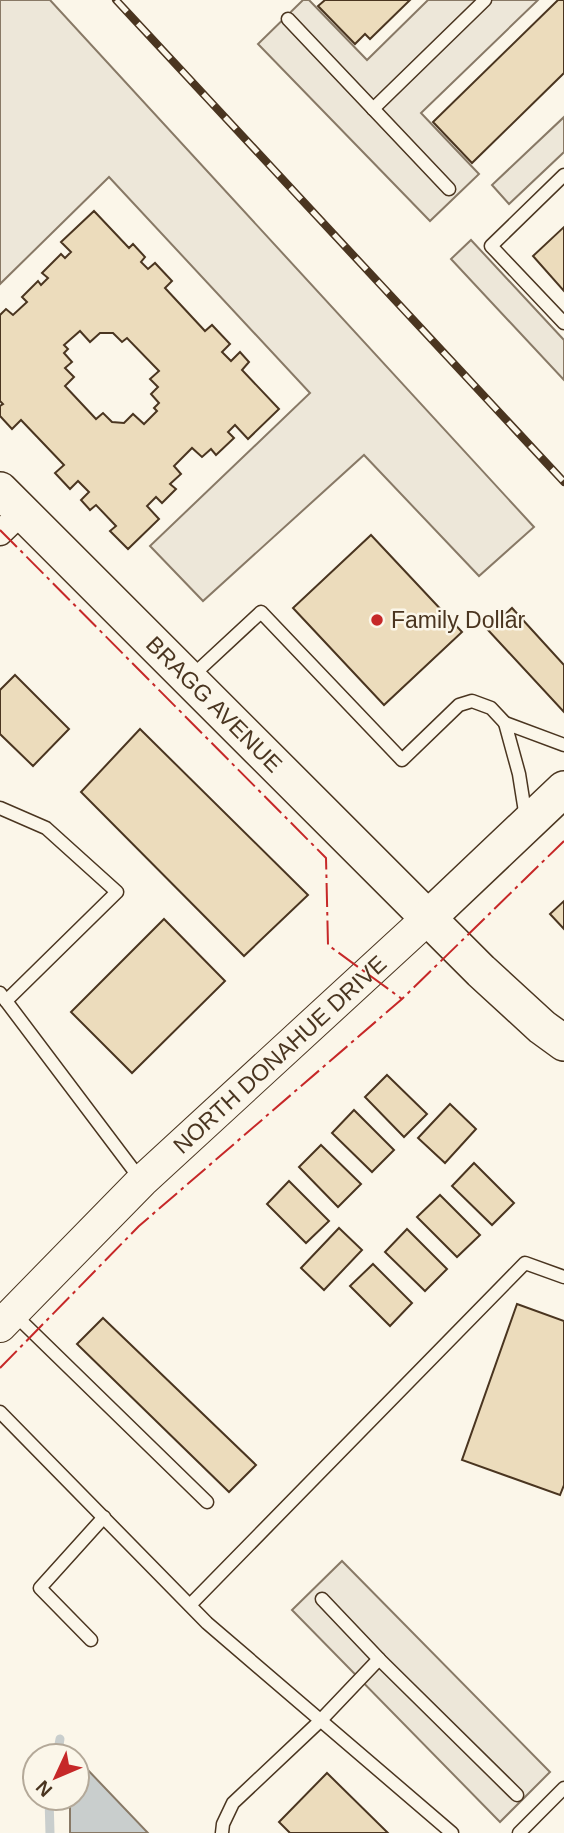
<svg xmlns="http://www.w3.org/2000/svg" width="564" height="1833" font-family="Arial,sans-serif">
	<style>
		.parking { fill: #ede7d9; stroke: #887966; stroke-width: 2 }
		.water { fill: #c9cecd; stroke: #887966; stroke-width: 2 }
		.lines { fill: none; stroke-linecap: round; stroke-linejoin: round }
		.stream { stroke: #c9cecd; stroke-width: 9 }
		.building { fill: #ecdcbc; stroke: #4a3520; stroke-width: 2; fill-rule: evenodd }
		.service-casing { stroke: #4a3520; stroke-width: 15 }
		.minor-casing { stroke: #4a3520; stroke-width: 27 }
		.tertiary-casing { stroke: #4a3520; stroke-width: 34 }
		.secondary-casing { stroke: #4a3520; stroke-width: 38 }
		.service { stroke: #fbf6e9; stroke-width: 12 }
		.minor { stroke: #fbf6e9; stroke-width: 24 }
		.tertiary { stroke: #fbf6e9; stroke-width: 32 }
		.secondary { stroke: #fbf6e9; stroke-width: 35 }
		.rail-casing { stroke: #4a3520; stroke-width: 8 }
		.rail { stroke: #fbf6e9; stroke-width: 5; stroke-dasharray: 16; stroke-linecap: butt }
		.power { stroke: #c62828; stroke-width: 2; stroke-dasharray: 24 5 3.5 5; stroke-linecap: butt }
		.poi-dot { fill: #c62828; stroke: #fbf6e9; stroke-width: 2.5 }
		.labels { text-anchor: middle; stroke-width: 5; stroke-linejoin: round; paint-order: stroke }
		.poi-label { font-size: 23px; fill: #4a3520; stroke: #fbf6e9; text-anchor: start }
		.street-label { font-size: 23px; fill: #4a3520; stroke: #fbf6e9 }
	</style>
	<rect width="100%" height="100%" fill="#fbf6e9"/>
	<g class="parking">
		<polygon points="0,0 50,0 534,527 479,576 364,455 203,601 150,546 310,393 109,177 0,284"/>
		<polygon points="303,0 309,0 367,60 428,0 538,0 421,113 479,174 430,221 258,44"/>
		<polygon points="564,117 564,152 509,204 492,185"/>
		<polygon points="471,240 564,340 564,380 451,259"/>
		<polygon points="342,1561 550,1772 500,1822 292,1610"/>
	</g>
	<polygon class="water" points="85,1767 148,1833 70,1833 70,1798 77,1798 77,1776"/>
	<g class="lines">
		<g class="stream">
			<polyline points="57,1756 60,1739"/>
			<polyline points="49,1798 50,1833"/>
		</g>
	</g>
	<g class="building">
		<polygon points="325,0 410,0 370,39 365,34 355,44 318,6"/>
		<polygon points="558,0 564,0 564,73 472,163 433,122"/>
		<path d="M94,211L129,248L133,244L145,257L141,262L148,269L155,263L172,281L165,288L205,331L212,325L230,344L222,352L231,361L240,352L249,362L242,370L279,409L248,439L235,425L228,432L234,438L216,455L211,449L202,457L192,448L174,466L181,474L170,484L176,489L162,503L156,497L147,506L159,519L128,549L110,531L116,526L96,505L90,510L81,500L89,492L78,481L70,489L55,473L64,465L21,420L12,429L0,416V406L3,404L0,401V315L6,309L13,315L27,302L22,297L38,281L41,285L48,278L42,273L61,254L65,258L71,252L61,242ZM80,331L90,342L100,333H113L122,342L127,338L159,371L150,379L158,387L151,394L159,403L154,408L157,411L144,424L133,414L124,423L112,422L103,413L96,419L65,386L74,377L65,368L72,362L64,353L68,349L64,345Z"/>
		<polygon points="564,227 564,291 533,256"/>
		<polygon points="371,535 462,632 384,705 293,608"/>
		<polygon points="512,608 564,665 564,712 488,630"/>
		<polygon points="15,675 69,729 33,766 0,734 0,690"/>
		<polygon points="140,729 308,895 244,956 81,792"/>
		<polygon points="564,901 564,929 550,914"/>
		<polygon points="164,919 225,981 132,1073 71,1012"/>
		<polygon points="387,1075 427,1114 404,1137 365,1097"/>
		<polygon points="450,1104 476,1129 445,1163 418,1138"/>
		<polygon points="354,1110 394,1150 372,1172 332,1133"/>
		<polygon points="321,1145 361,1184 338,1207 299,1167"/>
		<polygon points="474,1163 514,1203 492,1225 452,1186"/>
		<polygon points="289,1181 329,1221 306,1243 267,1204"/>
		<polygon points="440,1195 480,1235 457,1257 417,1217"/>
		<polygon points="339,1228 362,1250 324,1290 301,1268"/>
		<polygon points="407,1229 447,1269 425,1291 385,1252"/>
		<polygon points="373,1264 412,1303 390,1326 350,1286"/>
		<polygon points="517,1304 564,1321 564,1485 560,1495 462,1460"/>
		<polygon points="103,1318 256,1465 229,1492 77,1344"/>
		<polygon points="327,1773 388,1833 290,1833 279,1822"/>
	</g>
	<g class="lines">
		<defs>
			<g id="service">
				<polyline points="288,19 449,189"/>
				<polyline points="373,109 485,0"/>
				<polyline points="564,175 491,246 564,323"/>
				<polyline points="191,677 261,612 402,760 459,705 472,701 491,708 505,723"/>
				<polyline points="0,808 46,828 117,892 6,1001"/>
				<polyline points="526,818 519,774 505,723 564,745"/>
				<polyline points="0,993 141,1180"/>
				<polyline points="13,1313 207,1502"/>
				<polyline points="0,1412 207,1623 452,1833"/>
				<polyline points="322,1599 379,1659"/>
				<polyline points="190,1605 525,1263 564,1277"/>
				<polyline points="91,1640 40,1588 104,1517"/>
				<polyline points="222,1833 223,1824 233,1803 320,1721 379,1659 517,1795"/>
				<polyline points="519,1833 564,1788"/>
			</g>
			<polyline id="minor" points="0,533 22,512"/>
			<g id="tertiary">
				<path id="s1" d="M0,1326L142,1181L428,918"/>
			</g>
			<g id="secondary">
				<path id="s2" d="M0,490L481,971L542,1027L564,1043"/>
				<polyline points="428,918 564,789"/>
			</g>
		</defs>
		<use href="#service" class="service-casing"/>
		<use href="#minor" class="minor-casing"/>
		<use href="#tertiary" class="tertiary-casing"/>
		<use href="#secondary" class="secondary-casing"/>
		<use href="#service" class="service"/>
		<use href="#minor" class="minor"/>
		<use href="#tertiary" class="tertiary"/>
		<use href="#secondary" class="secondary"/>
		<defs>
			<polyline id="rail" points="116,0 564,482"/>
		</defs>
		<use href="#rail" class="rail-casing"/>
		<use href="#rail" class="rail"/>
		<g class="power">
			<polyline points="0,530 326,858 328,945 402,999"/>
			<polyline points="0,1368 139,1226 402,999 564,841"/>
		</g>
	</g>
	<circle class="poi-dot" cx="377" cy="620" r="7"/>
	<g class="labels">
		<g class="poi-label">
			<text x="391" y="628">Family Dollar</text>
		</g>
		<g class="street-label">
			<text dy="8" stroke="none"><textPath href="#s2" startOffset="303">BRAGG AVENUE</textPath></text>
			<text dy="8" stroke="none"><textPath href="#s1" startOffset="390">NORTH DONAHUE DRIVE</textPath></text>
		</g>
	</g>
	<g transform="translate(56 1777) rotate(226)"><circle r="33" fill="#fbf6e9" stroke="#b4a999" stroke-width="2"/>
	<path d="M0-5L12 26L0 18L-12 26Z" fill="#c62828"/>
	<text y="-10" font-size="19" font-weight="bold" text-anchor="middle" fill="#4a3520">N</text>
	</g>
</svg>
